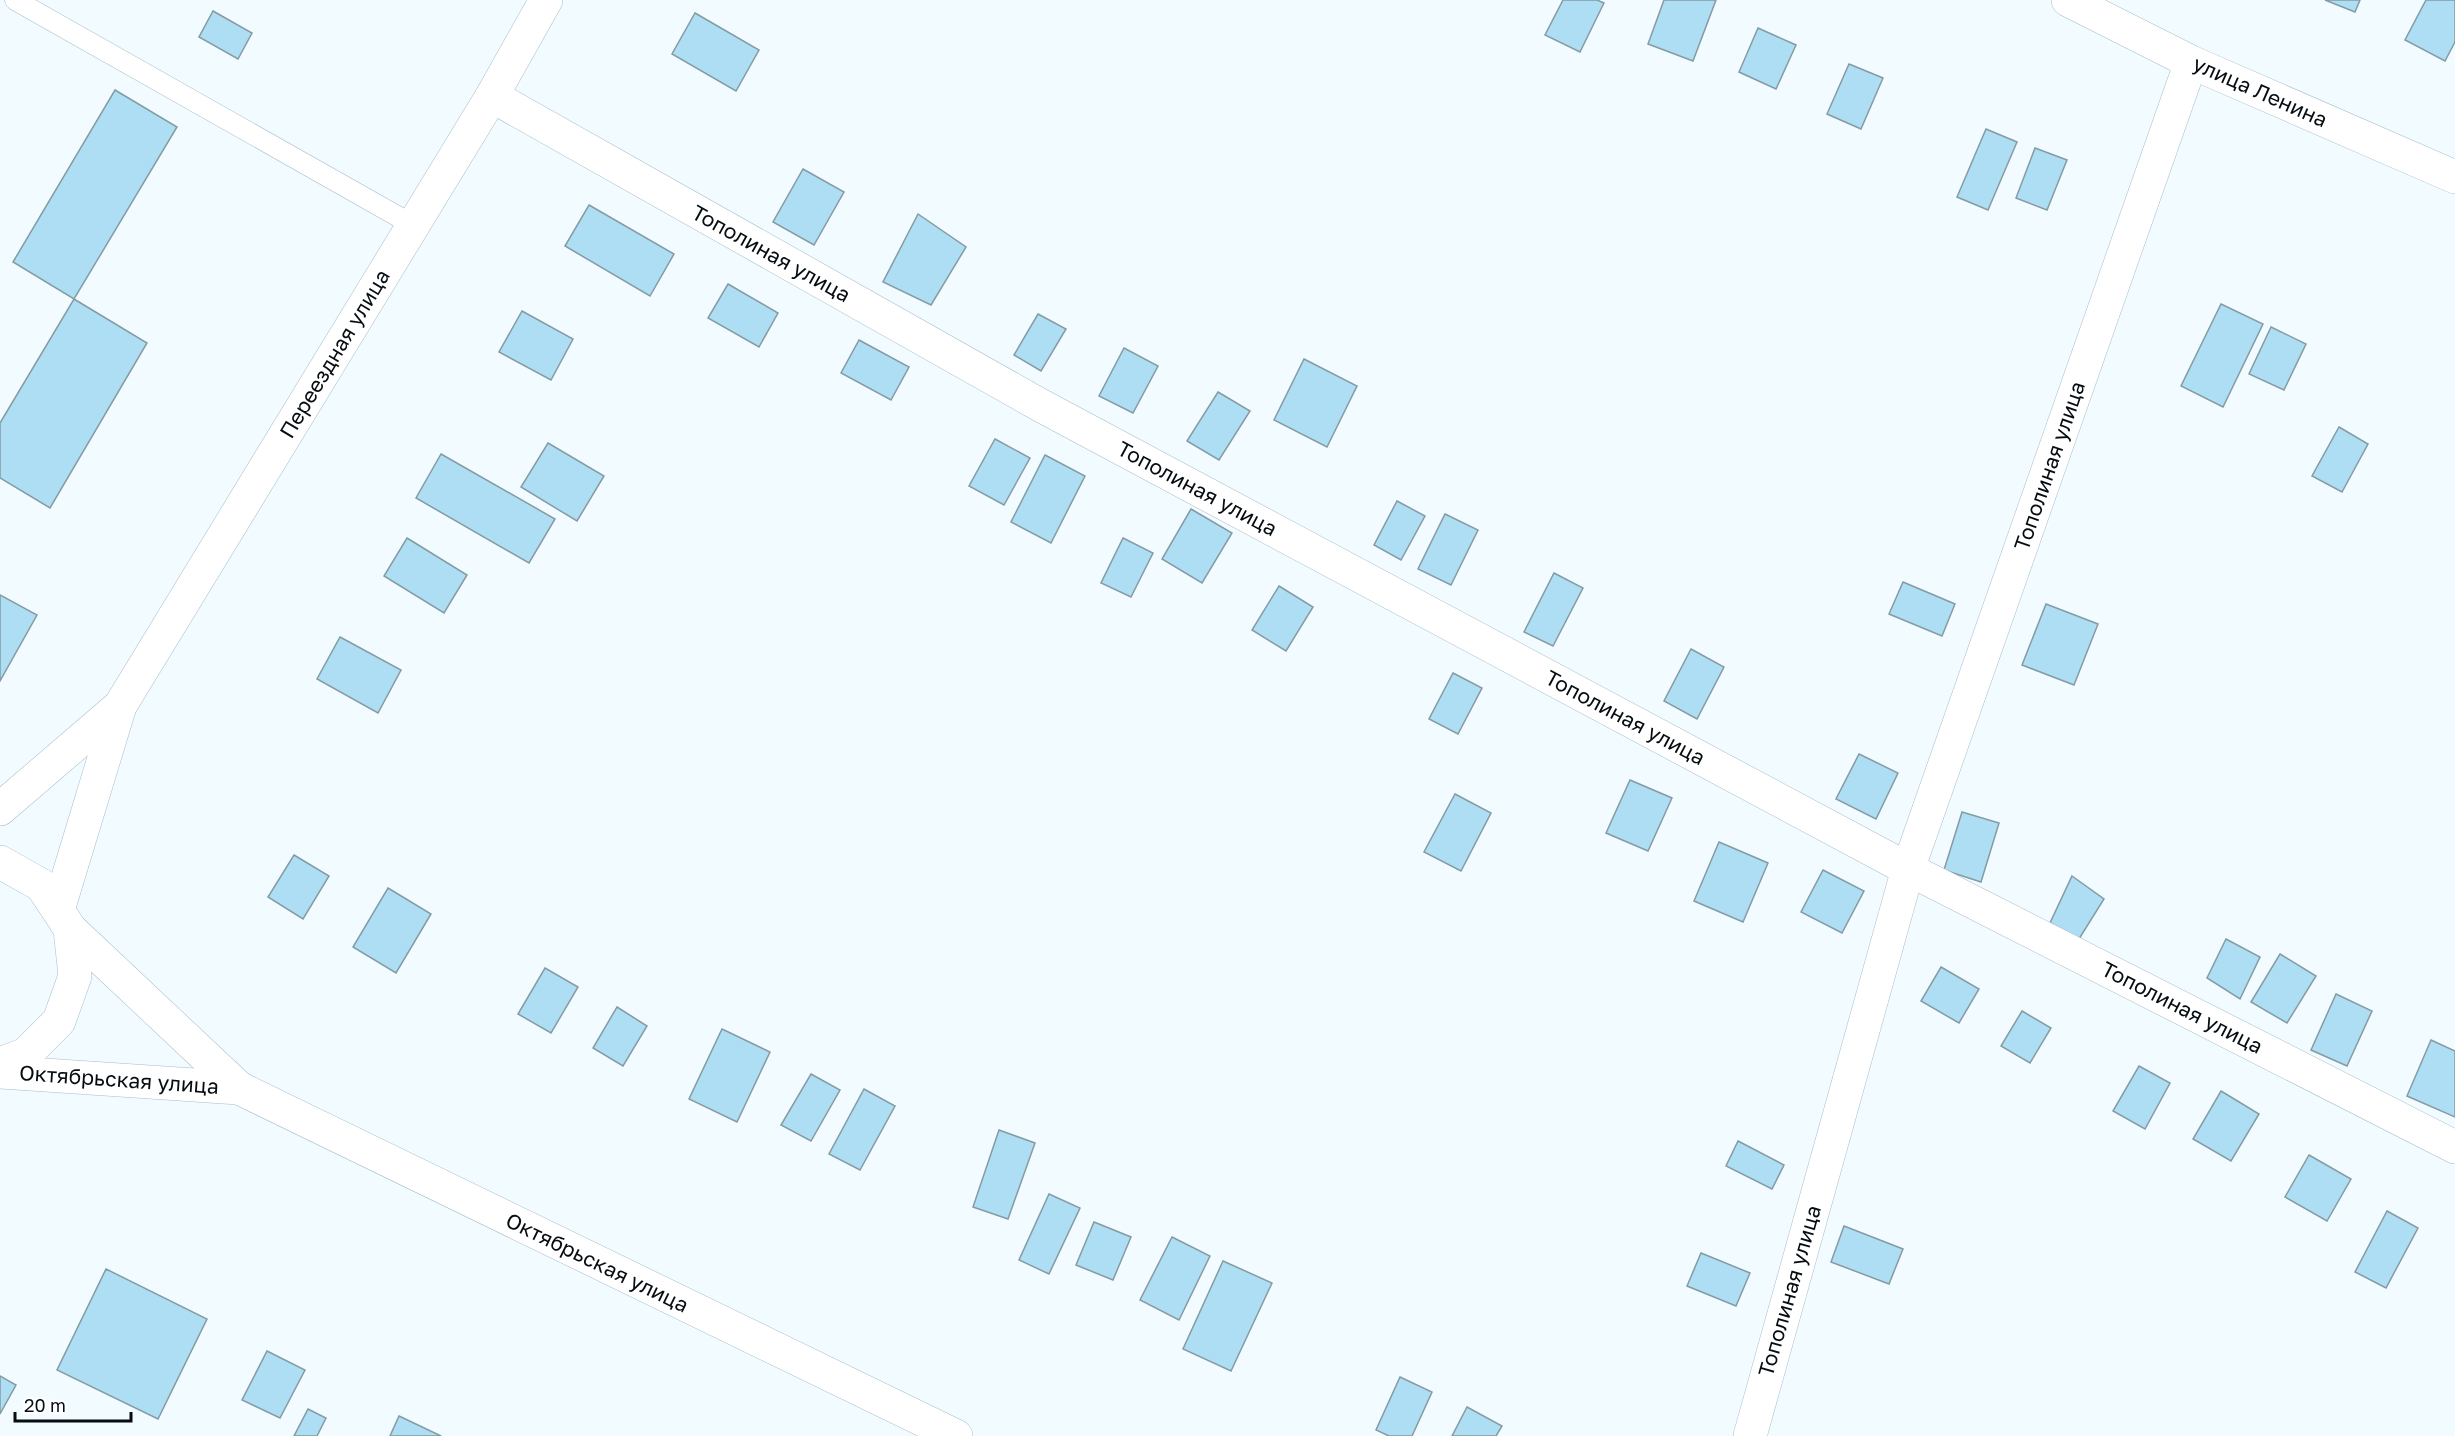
<svg xmlns="http://www.w3.org/2000/svg" width="2455" height="1436" font-family="'Golos Text',sans-serif">
	<style>
		.building { fill: #aedef3; stroke: #859ba4; stroke-width: 1.5 }
		.lines { fill: none; stroke-linecap: round; stroke-linejoin: round }
		.service-casing { stroke: #a8bec9; stroke-width: 21 }
		.minor-casing { stroke: #a8bec9; stroke-width: 34 }
		.primary-casing { stroke: #a8bec9; stroke-width: 34 }
		.service { stroke: #fff; stroke-width: 20 }
		.minor { stroke: #fff; stroke-width: 33 }
		.primary { stroke: #fff; stroke-width: 33 }
		.labels { text-anchor: middle; stroke-width: 6; stroke-linejoin: round; paint-order: stroke }
		.street-label { font-size: 21px; fill: #060d11; stroke: #fff }
	</style>
	<rect width="100%" height="100%" fill="#f2fbff"/>
	<g class="building">
		<polygon points="1563,0 1597,0 1604,3 1580,52 1545,35"/>
		<polygon points="1664,0 1716,0 1693,61 1648,44"/>
		<polygon points="2325,0 2360,0 2355,12"/>
		<polygon points="2426,0 2455,0 2455,42 2445,61 2405,40"/>
		<polygon points="213,11 252,33 238,59 199,37"/>
		<polygon points="695,13 759,50 736,91 672,54"/>
		<polygon points="1758,28 1796,45 1776,89 1739,72"/>
		<polygon points="1849,64 1883,78 1861,129 1827,114"/>
		<polygon points="115,90 177,127 74,299 13,262"/>
		<polygon points="1986,129 2017,142 1988,210 1957,197"/>
		<polygon points="2035,148 2067,160 2047,210 2016,198"/>
		<polygon points="803,169 844,192 814,245 773,222"/>
		<polygon points="589,205 674,254 650,296 565,246"/>
		<polygon points="918,214 966,247 931,305 883,282"/>
		<polygon points="728,284 778,313 759,347 708,318"/>
		<polygon points="74,299 147,343 50,508 0,478 0,423"/>
		<polygon points="2221,304 2263,324 2223,407 2181,386"/>
		<polygon points="522,311 573,339 551,380 499,352"/>
		<polygon points="1038,314 1066,329 1041,371 1014,355"/>
		<polygon points="2271,327 2306,344 2284,390 2249,374"/>
		<polygon points="859,340 909,367 891,400 841,373"/>
		<polygon points="1124,348 1158,366 1133,413 1099,396"/>
		<polygon points="1304,359 1357,386 1327,447 1274,420"/>
		<polygon points="1218,392 1250,411 1219,460 1187,441"/>
		<polygon points="2339,427 2368,444 2342,492 2312,476"/>
		<polygon points="995,439 1030,458 1004,505 969,486"/>
		<polygon points="548,443 604,476 577,521 521,487"/>
		<polygon points="441,454 555,519 529,563 416,498"/>
		<polygon points="1045,455 1085,476 1051,543 1011,522"/>
		<polygon points="1397,501 1425,516 1401,560 1374,545"/>
		<polygon points="1191,509 1232,533 1202,583 1162,559"/>
		<polygon points="1445,514 1478,530 1451,585 1418,569"/>
		<polygon points="407,538 467,575 444,613 384,576"/>
		<polygon points="1123,538 1153,553 1131,597 1101,583"/>
		<polygon points="1554,573 1583,588 1553,646 1524,632"/>
		<polygon points="1903,582 1955,604 1942,636 1889,614"/>
		<polygon points="1279,586 1313,607 1286,651 1252,630"/>
		<polygon points="0,595 37,615 0,681"/>
		<polygon points="2046,604 2098,624 2074,685 2022,665"/>
		<polygon points="340,637 401,670 378,713 317,679"/>
		<polygon points="1691,649 1724,667 1697,719 1664,701"/>
		<polygon points="1453,673 1482,688 1458,734 1429,719"/>
		<polygon points="1859,754 1898,773 1876,819 1836,799"/>
		<polygon points="1630,780 1672,798 1648,851 1606,833"/>
		<polygon points="1455,794 1491,813 1461,871 1424,852"/>
		<polygon points="1962,812 1999,823 1981,882 1944,870"/>
		<polygon points="1719,842 1768,863 1743,922 1694,901"/>
		<polygon points="294,855 329,876 303,919 268,897"/>
		<polygon points="1823,870 1864,891 1842,933 1801,912"/>
		<polygon points="2072,876 2104,899 2079,939 2050,923"/>
		<polygon points="388,888 431,914 396,973 353,947"/>
		<polygon points="2226,939 2260,957 2240,999 2207,978"/>
		<polygon points="2280,954 2316,976 2287,1023 2251,1002"/>
		<polygon points="1941,967 1979,989 1959,1023 1921,1001"/>
		<polygon points="545,968 578,987 551,1033 518,1014"/>
		<polygon points="2336,994 2372,1011 2347,1066 2311,1050"/>
		<polygon points="617,1007 647,1026 623,1066 593,1048"/>
		<polygon points="2022,1011 2051,1028 2030,1063 2001,1046"/>
		<polygon points="722,1029 770,1052 737,1122 689,1099"/>
		<polygon points="2431,1040 2455,1051 2455,1117 2407,1096"/>
		<polygon points="2139,1066 2170,1083 2145,1129 2113,1111"/>
		<polygon points="811,1074 840,1090 811,1141 781,1125"/>
		<polygon points="864,1089 895,1106 860,1170 829,1154"/>
		<polygon points="2221,1091 2259,1114 2231,1161 2193,1139"/>
		<polygon points="999,1130 1035,1143 1008,1219 973,1207"/>
		<polygon points="1738,1141 1784,1165 1772,1189 1726,1166"/>
		<polygon points="2309,1155 2351,1179 2327,1221 2285,1197"/>
		<polygon points="1049,1194 1080,1208 1049,1274 1019,1260"/>
		<polygon points="2387,1211 2418,1228 2386,1288 2355,1272"/>
		<polygon points="1094,1222 1131,1237 1113,1280 1076,1265"/>
		<polygon points="1844,1226 1903,1249 1889,1284 1831,1262"/>
		<polygon points="1172,1237 1210,1256 1179,1320 1140,1300"/>
		<polygon points="1701,1253 1750,1273 1736,1306 1687,1286"/>
		<polygon points="1223,1261 1272,1283 1231,1371 1183,1349"/>
		<polygon points="106,1269 207,1319 158,1419 57,1370"/>
		<polygon points="267,1351 305,1370 280,1418 242,1400"/>
		<polygon points="0,1376 16,1385 0,1414"/>
		<polygon points="1400,1377 1432,1392 1412,1436 1389,1436 1376,1430"/>
		<polygon points="1467,1407 1502,1426 1496,1436 1452,1436"/>
		<polygon points="308,1409 326,1418 317,1436 294,1436"/>
		<polygon points="399,1416 441,1436 390,1436"/>
	</g>
	<g class="lines">
		<defs>
			<polyline id="service" points="15,0 413,225"/>
			<g id="minor">
				<polyline points="2068,0 2191,62 2455,177"/>
				<polyline points="492,96 1040,405 1908,869 2455,1147"/>
				<polyline points="1750,1436 1908,869 2191,62"/>
			</g>
			<g id="primary">
				<polyline points="0,809 120,706"/>
				<polyline points="0,862 41,885 58,910 70,929 75,976 59,1021 26,1054 0,1064"/>
				<polyline points="58,910 120,706 492,96 546,0"/>
				<polyline points="70,929 239,1088 956,1436"/>
				<polyline points="0,1072 239,1088"/>
			</g>
		</defs>
		<use href="#service" class="service-casing"/>
		<use href="#minor" class="minor-casing"/>
		<use href="#primary" class="primary-casing"/>
		<use href="#service" class="service"/>
		<use href="#minor" class="minor"/>
		<use href="#primary" class="primary"/>
	</g>
	<g class="labels">
		<g class="street-label">
			<text transform="translate(2260 92) rotate(24)" y="7">улица Ленина</text>
			<text transform="translate(771 254) rotate(29)" y="7">Тополиная улица</text>
			<text transform="translate(335 354) rotate(-59)" y="7">Переездная улица</text>
			<text transform="translate(2050 466) rotate(-71)" y="7">Тополиная улица</text>
			<text transform="translate(1197 489) rotate(28)" y="7">Тополиная улица</text>
			<text transform="translate(1625 718) rotate(28)" y="7">Тополиная улица</text>
			<text transform="translate(2182 1008) rotate(27)" y="7">Тополиная улица</text>
			<text transform="translate(119 1080) rotate(4)" y="7">Октябрьская улица</text>
			<text transform="translate(597 1263) rotate(26)" y="7">Октябрьская улица</text>
			<text transform="translate(1790 1291) rotate(-74)" y="7">Тополиная улица</text>
		</g>
	</g>
	<path d="M15 1412v9h116v-9" fill="none" stroke="#060d11" stroke-width="3"/>
	<text x="24" y="1412" font-size="18" fill="#060d11" stroke="#ffffff" stroke-width="4.5" paint-order="stroke">20 m</text>
</svg>
